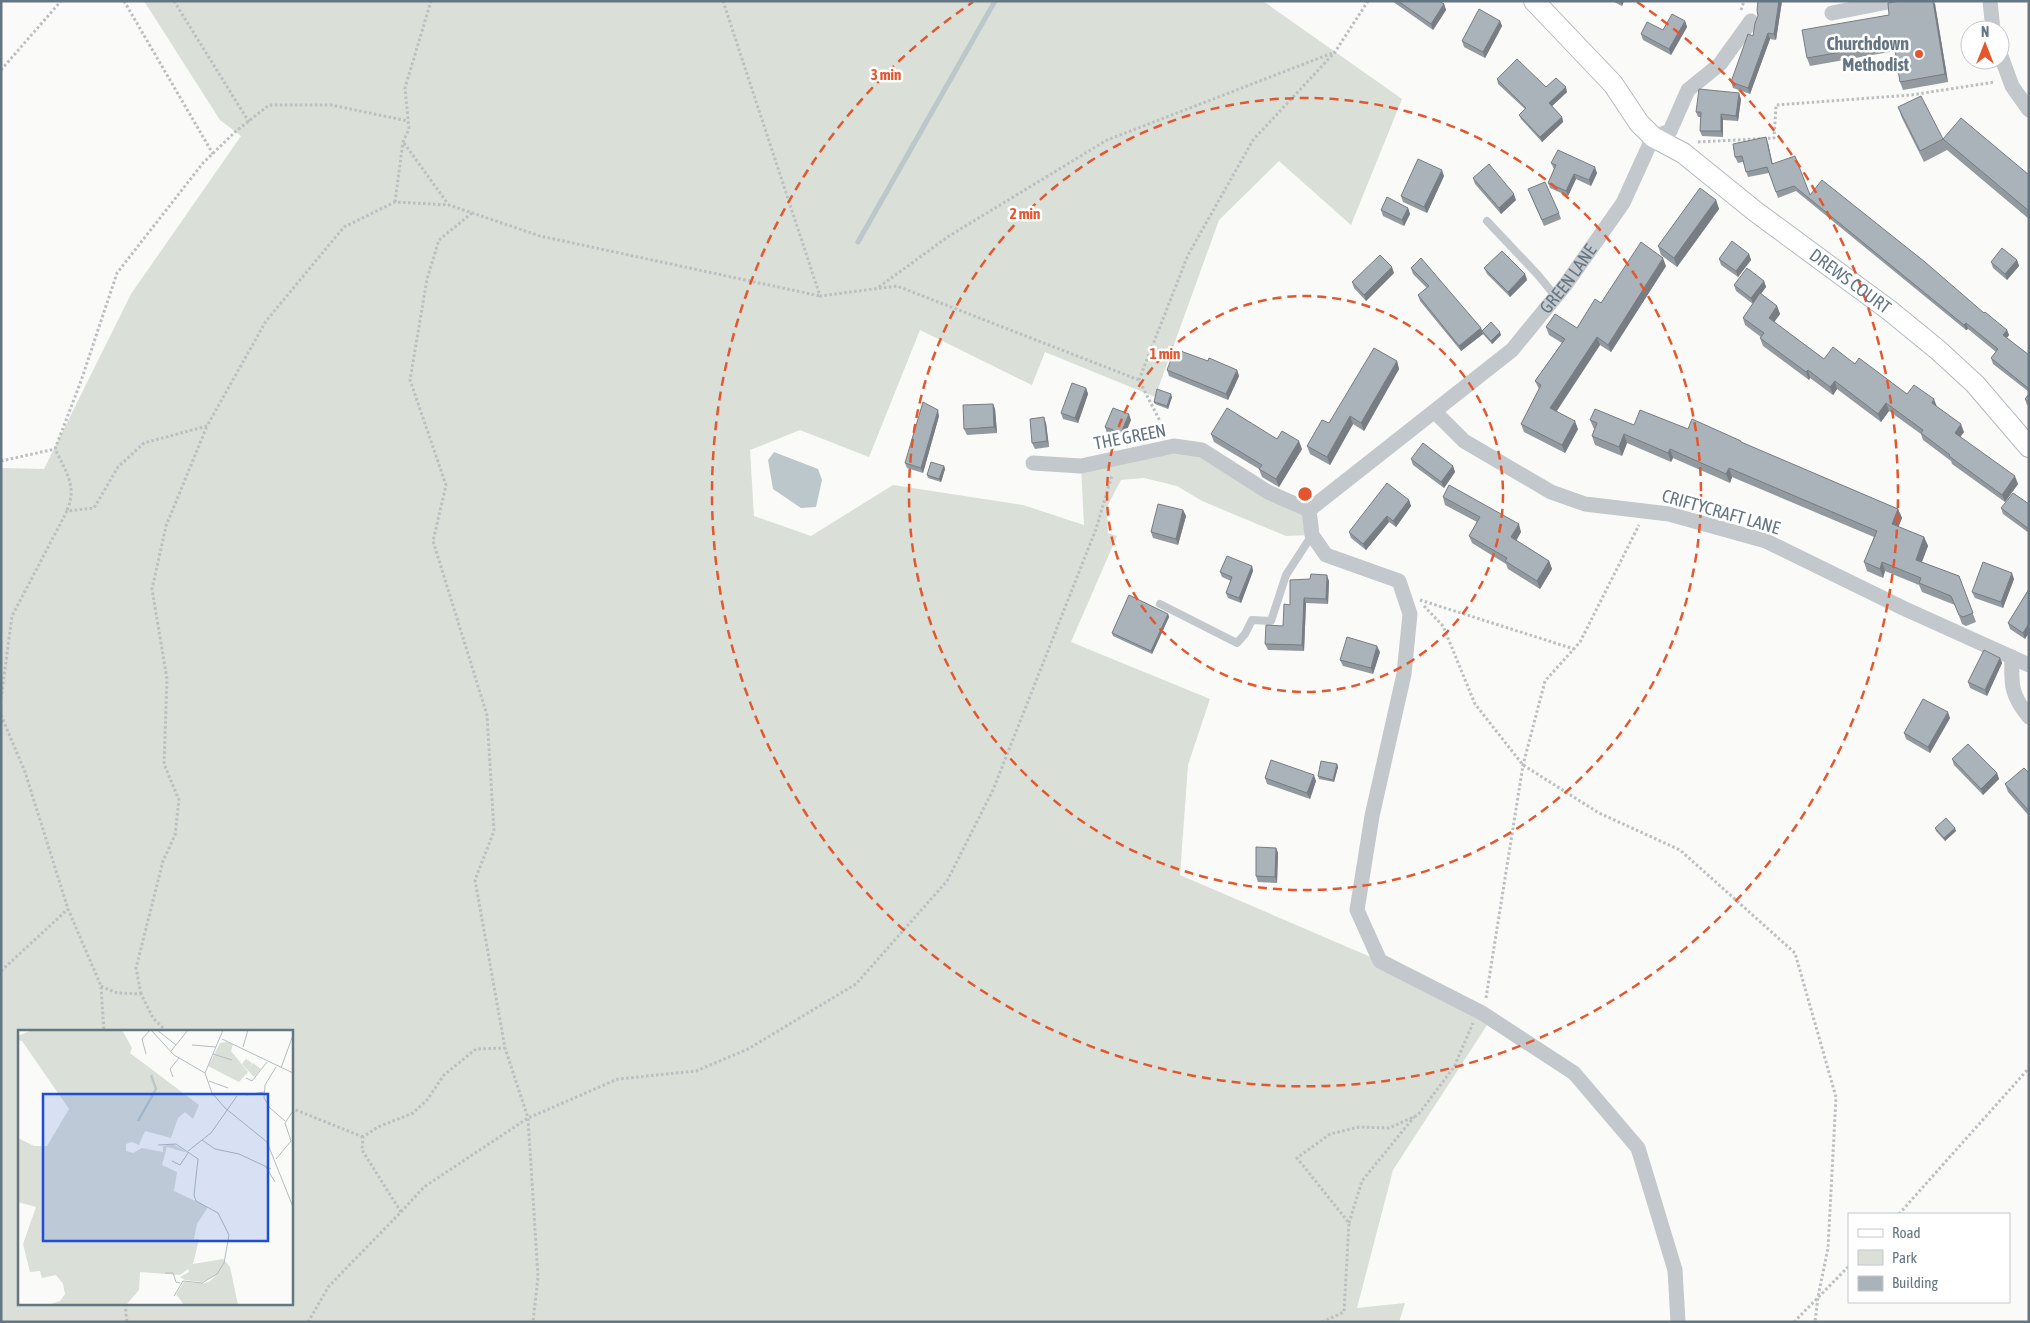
<svg xmlns="http://www.w3.org/2000/svg" width="2030" height="1323" font-family="'Asap Condensed',sans-serif">
	<style>
		.green { fill: #dadfd7; fill-rule: evenodd }
		.water { fill: #bbc7cb }
		.lines { fill: none; stroke-linecap: round; stroke-linejoin: round }
		.stream { stroke: #bbc7cb; stroke-width: 5 }
		.secondary-casing { stroke: #b3babf; stroke-width: 22 }
		.path { stroke: #bbbfc2; stroke-width: 3; stroke-dasharray: 2.5 2.5; stroke-linecap: butt }
		.lane { stroke: #c3c8cc; stroke-width: 8 }
		.street { stroke: #c3c8cc; stroke-width: 15 }
		.secondary { stroke: #fff; stroke-width: 20 }
		.wall { fill: #929a9f }
		.shaded-wall { fill: #777d82 }
		.building { fill: #aab3b9; stroke: #777d82 }
		.ring { fill: none; stroke: #e4572e; stroke-width: 2.5; stroke-dasharray: 9 6 }
		.poi-dot { fill: #e4572e; stroke: #fff; stroke-width: 2 }
		.labels { text-anchor: middle; stroke-width: 5; stroke-linejoin: round; paint-order: stroke }
		.poi-label { font-size: 18px; font-weight: bold; fill: #657683; stroke: #fff; text-anchor: end }
		.street-label { font-size: 18px; fill: #657683; stroke: #fff }
		.inset-river { fill: none; stroke: #bbc7cb; stroke-width: 2.5 }
		.inset-road { fill: none; stroke: #b5bdc2; stroke-width: 1 }
		.view { fill: #1d4ed8; fill-opacity: 0.15; stroke: #1d4ed8; stroke-width: 2.5 }
		.inset-edge { fill: none; stroke: #657683; stroke-width: 2.5 }
		.centre { fill: #e4572e; stroke: #fff; stroke-width: 2.5 }
		.ring-label { font-size: 15px; text-anchor: middle; font-weight: bold; fill: #e4572e; stroke: #fff; stroke-width: 5; stroke-linejoin: round; paint-order: stroke }
	</style>
	<rect width="100%" height="100%" fill="#fafaf8"/>
	<path class="green" d="M144,1H1263L1402,99L1351,225L1279,161L1219,220L1155,397L1045,352L1032,385L920,330L869,457L800,430L750,450L754,516L811,536L893,485L1023,505L1084,525L1081,466L1202,450L1309,510L1312,535L1286,536L1202,501L1177,486L1144,478L1121,480L1107,507L1108,533L1117,536L1071,642L1210,699L1188,765L1180,875L1380,961L1491,1019L1393,1170L1357,1308L1405,1303L1399,1322H1V468L44,469L131,294L241,136L220,120ZM19,1032H291V1304H19Z"/>
	<polygon class="water" points="774,452 818,469 822,480 816,507 801,508 773,489 768,460"/>
	<g class="lines">
		<polyline class="stream" points="858,242 995,1"/>
		<defs>
			<g id="secondary">
				<path id="s2" d="M1534,1L1613,84L1639,123L1653,137L1683,153L1756,212L1889,310L1938,350L1975,384L2029,447"/>
			</g>
		</defs>
		<use href="#secondary" class="secondary-casing"/>
		<g class="path">
			<polyline points="124,1 213,154"/>
			<polyline points="174,1 249,122"/>
			<polyline points="723,1 820,296 897,286 1139,380 1166,433"/>
			<polyline points="1741,10 1744,1"/>
			<polyline points="1,70 61,1"/>
			<polyline points="1698,142 1774,138 1776,105 1911,95 1995,82"/>
			<polyline points="404,143 448,204"/>
			<polyline points="395,202 403,142 409,129 405,88 431,1"/>
			<polyline points="472,213 439,240 427,279 410,380 446,485 433,541 487,715 494,831 475,880 505,1048 528,1118 538,1277 533,1322"/>
			<polyline points="879,287 949,236 1107,140 1335,52"/>
			<polyline points="1139,380 1188,255 1253,140 1335,52 1368,1"/>
			<polyline points="1,461 55,449"/>
			<path d="M67,510C78,487 65,470 55,449L81,381L117,273L203,163L235,132L269,105H331L408,121"/>
			<polyline points="1420,600 1574,649"/>
			<polyline points="1424,606 1443,626 1475,704 1523,765 1599,813 1680,850 1795,953 1836,1097 1828,1248 1818,1297 1815,1322"/>
			<polyline points="1,699 12,616 67,511 94,508 118,467 144,443 207,426 266,321 344,227 395,202 449,205 540,236 820,296"/>
			<polyline points="1,715 25,772 68,909 101,986 104,1032"/>
			<polyline points="1,971 68,909"/>
			<polyline points="101,986 117,993 141,994 153,1018 167,1032"/>
			<polyline points="141,994 136,968 163,861 175,835 179,800 164,764 167,679 152,589 166,526 207,426"/>
			<polyline points="1486,998 1523,765 1545,681 1580,642 1639,525"/>
			<polyline points="291,1108 363,1137"/>
			<polyline points="401,1212 362,1150 363,1137 378,1127 413,1113 427,1100 444,1075 476,1049 505,1048"/>
			<polyline points="1899,1214 2029,1068"/>
			<polyline points="1349,1223 1362,1181 1414,1117"/>
			<polyline points="125,1304 127,1322"/>
			<polyline points="308,1322 329,1286 401,1212 424,1187 528,1118 618,1079 696,1071 748,1049 856,984 947,881 993,790 1096,529 1112,475"/>
			<polyline points="1322,1322 1344,1312 1349,1223 1297,1158 1330,1134 1359,1127 1389,1128 1418,1115 1454,1067 1473,1023"/>
			<polyline points="1794,1322 1849,1266"/>
		</g>
		<g class="lane">
			<polyline points="1487,221 1538,275 1556,297"/>
			<polyline points="1160,604 1237,643 1245,634 1252,620 1271,621 1286,575 1312,535"/>
		</g>
		<g class="street">
			<polyline points="1990,1 1993,30"/>
			<polyline points="1832,13 1893,1"/>
			<polyline points="2000,53 2012,86 2029,110"/>
			<polyline points="1435,412 1464,441 1551,492 1585,504 1669,514 1766,541 1903,608 2029,665"/>
			<polyline points="1033,463 1081,466 1174,446 1202,450 1268,492 1309,510"/>
			<polyline points="1309,510 1312,535 1326,555 1399,581 1410,614 1404,674 1372,816 1357,910 1380,961 1482,1013 1574,1073 1638,1148 1675,1270 1678,1322"/>
			<path id="s1" d="M1309,510L1512,350L1566,284L1623,203L1653,137L1670,131L1688,90L1720,64L1751,21"/>
			<path d="M2012,657C2011,685 2011,695 2029,717"/>
		</g>
		<use href="#secondary" class="secondary"/>
	</g>
	<g class="wall">
		<polygon points="1392,1 1439,1 1444,4 1446,10 1433,30"/>
		<polygon points="1612,1 1624,1 1622,6"/>
		<polygon points="1758,1 1782,1 1776,40 1770,39 1750,94 1733,88 1731,82 1753,36 1758,16"/>
		<polygon points="1935,4 1948,82 1903,90 1900,82 1895,51 1810,66 1807,58 1889,15"/>
		<polygon points="1500,21 1502,26 1485,58 1464,47 1462,41"/>
		<polygon points="1685,21 1687,27 1671,55 1643,40 1641,34 1663,30"/>
		<polygon points="1497,79 1546,87 1567,92 1552,106 1562,117 1563,122 1542,142 1521,119 1519,115 1525,109 1498,84"/>
		<polygon points="1741,99 1738,121 1723,120 1723,137 1702,136 1700,131 1701,117 1698,117 1696,112"/>
		<polygon points="1898,107 1943,139 2029,175 2029,219 1947,150 1924,162 1902,118"/>
		<polygon points="1768,143 1772,164 1810,195 1984,313 2007,330 2009,335 2007,338 2029,355 2029,392 1993,364 1991,358 1996,352 1968,329 1966,330 1796,191 1778,198 1769,173 1748,177 1743,162 1738,163 1735,157"/>
		<polygon points="1551,163 1597,173 1591,186 1576,179 1568,196 1550,188 1548,183 1554,169"/>
		<polygon points="1444,176 1427,213 1403,202 1401,196"/>
		<polygon points="1473,178 1516,200 1501,214 1475,184"/>
		<polygon points="1528,189 1559,213 1561,219 1544,226"/>
		<polygon points="1716,200 1719,209 1677,267 1661,255 1658,246"/>
		<polygon points="1408,208 1410,214 1404,226 1383,216 1381,210"/>
		<polygon points="1749,254 1751,260 1738,277 1721,265 1719,259"/>
		<polygon points="2017,260 2019,266 2007,280 1993,268 1991,262"/>
		<polygon points="1666,266 1611,352 1600,345 1557,411 1578,429 1565,453 1524,432 1521,424 1539,389 1535,381 1562,343 1549,335 1546,327 1577,328 1601,303"/>
		<polygon points="1411,268 1481,328 1483,334 1461,351 1420,301 1418,295 1427,288 1413,274"/>
		<polygon points="1484,268 1525,274 1527,280 1510,297 1487,274"/>
		<polygon points="1394,273 1366,301 1354,288 1352,282"/>
		<polygon points="1764,281 1766,287 1761,294 1777,306 1780,314 1774,322 1824,359 1855,364 1907,394 1937,407 1964,432 1960,437 2018,484 2005,502 1952,464 1951,461 1923,440 1921,434 1889,411 1881,422 1837,389 1833,395 1810,378 1809,380 1763,346 1760,338 1761,337 1745,325 1743,318 1753,304 1736,291 1734,285"/>
		<polygon points="1482,331 1501,335 1492,344 1483,334"/>
		<polygon points="1208,361 1237,370 1239,376 1228,400 1169,376 1167,370"/>
		<polygon points="1397,361 1399,369 1364,431 1353,424 1330,465 1310,454 1307,446 1329,423"/>
		<polygon points="1086,388 1088,394 1078,423 1063,419 1061,413"/>
		<polygon points="2029,394 2029,406 2027,405 2025,399"/>
		<polygon points="1172,397 1168,409 1155,404 1154,402"/>
		<polygon points="993,404 995,409 997,433 967,435 964,429"/>
		<polygon points="939,416 923,473 907,468 905,463"/>
		<polygon points="1131,420 1123,439 1107,433 1105,427"/>
		<polygon points="1590,420 1634,425 1688,429 1742,443 1898,509 1902,518 1898,527 1924,537 1928,546 1922,562 1959,576 1976,622 1966,626 1962,624 1955,605 1922,592 1919,585 1885,571 1883,578 1867,571 1864,562 1874,537 1732,477 1730,483 1673,458 1671,462 1627,443 1622,456 1595,445 1592,436 1594,429"/>
		<polygon points="1046,423 1049,447 1035,449 1032,443"/>
		<polygon points="1211,434 1277,439 1302,449 1279,487 1262,477 1259,469 1214,442"/>
		<polygon points="1411,459 1453,466 1455,472 1444,488 1413,465"/>
		<polygon points="944,466 945,469 941,482 928,478 927,475"/>
		<polygon points="1443,497 1521,532 1516,540 1549,561 1552,569 1540,589 1508,569 1506,564 1472,543 1469,536 1477,522 1445,505"/>
		<polygon points="1409,500 1411,506 1396,527 1389,522 1366,550 1351,538 1349,532"/>
		<polygon points="2029,504 2029,533 2003,514 2001,508"/>
		<polygon points="1183,510 1186,516 1178,545 1153,538 1151,532"/>
		<polygon points="1252,566 1253,571 1241,603 1228,598 1226,593 1231,581 1222,577 1220,572"/>
		<polygon points="2014,579 2003,608 1975,598 1972,592"/>
		<polygon points="1329,581 1328,604 1306,603 1304,651 1268,650 1265,644 1283,626 1290,605"/>
		<polygon points="2029,589 2025,639 2010,629 2008,623"/>
		<polygon points="1168,614 1169,617 1152,654 1113,636 1112,633"/>
		<polygon points="1380,652 1373,674 1343,666 1340,660"/>
		<polygon points="2000,658 2002,663 1987,696 1970,688 1968,682"/>
		<polygon points="1950,718 1930,753 1906,739 1904,733"/>
		<polygon points="1952,759 1997,773 1999,779 1983,795 1954,765"/>
		<polygon points="1337,764 1338,767 1334,782 1319,779 1318,776"/>
		<polygon points="2029,773 2029,816 2008,792 2005,784"/>
		<polygon points="1265,778 1316,781 1310,799 1267,784"/>
		<polygon points="1935,828 1956,831 1945,841 1936,831"/>
		<polygon points="1276,848 1278,853 1277,883 1258,882 1256,876"/>
	</g>
	<g class="shaded-wall">
		<polygon points="1620,1 1624,1 1622,6"/>
		<polygon points="1779,1 1782,1 1776,40 1774,34"/>
		<polygon points="1933,1 1934,1 1935,4 1948,82 1945,74"/>
		<polygon points="1444,4 1446,10 1433,30 1431,24"/>
		<polygon points="1500,21 1502,26 1485,58 1483,52"/>
		<polygon points="1685,21 1687,27 1671,55 1669,49"/>
		<polygon points="1768,33 1770,39 1750,94 1748,88"/>
		<polygon points="1566,87 1567,92 1550,108 1549,103"/>
		<polygon points="1739,93 1741,99 1738,121 1736,116"/>
		<polygon points="1721,114 1723,120 1723,137 1721,131"/>
		<polygon points="1562,117 1563,122 1542,142 1540,137"/>
		<polygon points="1766,137 1768,143 1774,170 1772,164"/>
		<polygon points="1595,167 1597,173 1591,186 1589,180"/>
		<polygon points="1442,170 1444,176 1427,213 1424,207"/>
		<polygon points="1574,174 1576,179 1568,196 1566,191"/>
		<polygon points="1514,194 1516,200 1501,214 1499,208"/>
		<polygon points="1716,200 1719,209 1677,267 1674,258"/>
		<polygon points="1408,208 1410,214 1404,226 1402,220"/>
		<polygon points="1749,254 1751,260 1738,277 1736,271"/>
		<polygon points="1663,258 1666,266 1611,352 1608,345"/>
		<polygon points="2017,260 2019,266 2007,280 2005,274"/>
		<polygon points="1392,267 1394,273 1366,301 1364,295"/>
		<polygon points="1525,274 1527,280 1510,297 1508,292"/>
		<polygon points="1764,281 1766,287 1753,304 1751,298"/>
		<polygon points="1777,306 1780,314 1772,325 1769,318"/>
		<polygon points="1966,323 1968,329 1966,330 1964,325"/>
		<polygon points="1481,328 1483,334 1461,351 1459,346"/>
		<polygon points="2007,330 2009,335 2005,340 2003,335"/>
		<polygon points="1500,332 1501,335 1492,344 1491,341"/>
		<polygon points="1597,337 1600,345 1553,416 1550,408"/>
		<polygon points="1397,361 1399,369 1364,431 1361,423"/>
		<polygon points="1237,370 1239,376 1228,400 1226,394"/>
		<polygon points="1808,370 1810,378 1809,380 1806,372"/>
		<polygon points="1835,381 1837,389 1833,395 1830,387"/>
		<polygon points="1086,388 1088,394 1078,423 1075,418"/>
		<polygon points="1171,394 1172,397 1168,409 1167,406"/>
		<polygon points="1934,399 1937,407 1932,403"/>
		<polygon points="1886,403 1889,411 1881,422 1878,414"/>
		<polygon points="993,404 995,409 997,433 994,427"/>
		<polygon points="938,410 939,416 923,473 921,468"/>
		<polygon points="1129,414 1131,420 1123,439 1121,433"/>
		<polygon points="1350,416 1353,424 1330,465 1327,457"/>
		<polygon points="1044,417 1046,423 1049,447 1047,441"/>
		<polygon points="1575,421 1578,429 1565,453 1562,445"/>
		<polygon points="1961,424 1964,432 1958,440 1955,433"/>
		<polygon points="1624,434 1627,443 1622,456 1619,447"/>
		<polygon points="1299,441 1302,449 1279,487 1276,479"/>
		<polygon points="1670,449 1673,458 1671,462 1668,453"/>
		<polygon points="944,466 945,469 941,482 939,479"/>
		<polygon points="1453,466 1455,472 1444,488 1441,482"/>
		<polygon points="1729,468 1732,477 1730,483 1726,474"/>
		<polygon points="2015,476 2018,484 2005,502 2002,495"/>
		<polygon points="1409,500 1411,506 1396,527 1393,521"/>
		<polygon points="1898,509 1902,518 1896,533 1892,524"/>
		<polygon points="1183,510 1186,516 1178,545 1176,539"/>
		<polygon points="1387,516 1389,522 1366,550 1363,544"/>
		<polygon points="1519,524 1521,532 1514,545 1511,537"/>
		<polygon points="1924,537 1928,546 1919,569 1916,560"/>
		<polygon points="1549,561 1552,569 1540,589 1537,581"/>
		<polygon points="1882,562 1885,571 1883,578 1880,569"/>
		<polygon points="1252,566 1253,571 1241,603 1239,598"/>
		<polygon points="2012,573 2014,579 2003,608 2001,602"/>
		<polygon points="1327,575 1329,581 1328,604 1326,599"/>
		<polygon points="1304,598 1306,603 1304,651 1302,645"/>
		<polygon points="1168,614 1169,617 1152,654 1151,651"/>
		<polygon points="2029,623 2029,633 2025,639 2023,633"/>
		<polygon points="1377,646 1380,652 1373,674 1371,668"/>
		<polygon points="2000,658 2002,663 1987,696 1985,690"/>
		<polygon points="1948,712 1950,718 1930,753 1928,747"/>
		<polygon points="1337,764 1338,767 1334,782 1333,780"/>
		<polygon points="1997,773 1999,779 1983,795 1981,789"/>
		<polygon points="1314,775 1316,781 1310,799 1307,793"/>
		<polygon points="1955,828 1956,831 1945,841 1944,838"/>
		<polygon points="1276,848 1278,853 1277,883 1275,877"/>
	</g>
	<g class="building">
		<polygon points="1398,1 1439,1 1444,4 1431,24"/>
		<polygon points="1758,1 1779,1 1774,34 1768,33 1748,88 1731,82 1748,34 1753,36 1755,23 1758,16 1757,10"/>
		<polygon points="1900,1 1933,1 1945,74 1900,82 1894,43 1807,58 1802,30 1889,15 1888,3"/>
		<polygon points="1479,9 1500,21 1483,52 1462,41"/>
		<polygon points="1672,14 1685,21 1669,49 1641,34 1647,22 1663,30"/>
		<polygon points="1517,59 1546,87 1556,78 1566,87 1549,103 1562,117 1540,137 1519,115 1526,108 1497,79"/>
		<polygon points="1699,89 1739,93 1736,116 1721,114 1721,131 1700,131 1701,112 1696,112"/>
		<polygon points="1921,96 1943,139 1961,118 2029,175 2029,211 1943,139 1920,151 1898,107"/>
		<polygon points="1766,137 1772,164 1795,156 1810,195 1822,180 1925,262 1984,313 1985,312 2007,330 2003,335 2029,355 2029,386 2028,388 1991,358 1998,349 1966,323 1964,325 1794,186 1776,192 1767,167 1746,172 1742,156 1735,157 1733,144"/>
		<polygon points="1558,150 1595,167 1589,180 1574,174 1566,191 1548,183 1556,165 1551,163"/>
		<polygon points="1418,159 1442,170 1424,207 1401,196"/>
		<polygon points="1489,164 1514,194 1499,208 1473,178"/>
		<polygon points="1545,182 1559,213 1542,220 1528,189"/>
		<polygon points="1700,188 1716,200 1674,258 1658,246"/>
		<polygon points="1387,197 1408,208 1402,220 1381,210"/>
		<polygon points="1732,241 1749,254 1736,271 1719,259"/>
		<polygon points="1641,242 1663,258 1608,345 1597,337 1550,408 1575,421 1562,445 1521,424 1541,385 1535,381 1565,339 1546,327 1555,314 1577,328 1595,299 1601,303"/>
		<polygon points="2002,248 2017,260 2005,274 1991,262"/>
		<polygon points="1502,251 1525,274 1508,292 1484,268"/>
		<polygon points="1380,255 1392,267 1364,295 1352,282"/>
		<polygon points="1421,258 1481,328 1459,346 1418,295 1429,286 1411,268"/>
		<polygon points="1747,268 1764,281 1751,298 1734,285"/>
		<polygon points="1760,293 1777,306 1769,318 1824,359 1833,347 1855,364 1859,358 1907,394 1914,385 1934,399 1932,403 1961,424 1955,433 2015,476 2002,495 1949,456 1950,455 1921,433 1923,430 1886,403 1878,414 1835,381 1830,387 1808,370 1806,372 1760,338 1764,333 1743,318"/>
		<polygon points="1491,322 1500,332 1491,341 1482,331"/>
		<polygon points="1374,348 1397,361 1361,423 1350,416 1327,457 1307,446 1322,420 1329,423"/>
		<polygon points="1175,349 1208,361 1209,358 1237,370 1226,394 1167,370"/>
		<polygon points="1072,383 1086,388 1075,418 1061,413"/>
		<polygon points="1157,389 1171,394 1167,406 1154,402"/>
		<polygon points="2029,394 2029,402 2025,399"/>
		<polygon points="923,402 938,410 921,468 905,463"/>
		<polygon points="993,404 994,427 964,429 963,405"/>
		<polygon points="1113,408 1129,414 1121,433 1105,427"/>
		<polygon points="1227,408 1277,439 1282,431 1299,441 1276,479 1259,469 1262,465 1211,434"/>
		<polygon points="1595,409 1634,425 1640,410 1688,429 1692,419 1741,441 1741,442 1898,509 1892,524 1924,537 1916,560 1959,576 1973,613 1963,617 1959,615 1951,596 1919,583 1921,578 1882,562 1880,569 1864,562 1877,531 1729,468 1726,474 1670,449 1668,453 1624,434 1619,447 1592,436 1597,423 1590,420"/>
		<polygon points="1044,417 1047,441 1032,443 1030,419"/>
		<polygon points="1423,443 1453,466 1441,482 1411,459"/>
		<polygon points="931,462 944,466 939,479 927,475"/>
		<polygon points="1387,483 1409,500 1393,521 1387,516 1363,544 1349,532"/>
		<polygon points="1449,485 1519,524 1511,537 1549,561 1537,581 1505,561 1507,558 1469,536 1480,517 1443,497"/>
		<polygon points="2013,493 2029,504 2029,529 2001,508"/>
		<polygon points="1158,504 1183,510 1176,539 1151,532"/>
		<polygon points="1227,556 1252,566 1239,598 1226,593 1232,577 1220,572"/>
		<polygon points="1983,562 2012,573 2001,602 1972,592"/>
		<polygon points="1311,574 1327,575 1326,599 1304,598 1302,645 1265,644 1266,625 1283,626 1284,604 1290,605 1290,580 1310,579"/>
		<polygon points="2029,589 2029,623 2023,633 2008,623"/>
		<polygon points="1129,595 1168,614 1151,651 1112,633"/>
		<polygon points="1347,637 1377,646 1371,668 1340,660"/>
		<polygon points="1984,650 2000,658 1985,690 1968,682"/>
		<polygon points="1923,699 1948,712 1928,747 1904,733"/>
		<polygon points="1968,744 1997,773 1981,789 1952,759"/>
		<polygon points="1271,760 1314,775 1307,793 1265,778"/>
		<polygon points="1321,761 1337,764 1333,780 1318,776"/>
		<polygon points="2024,768 2029,773 2029,811 2005,784"/>
		<polygon points="1946,818 1955,828 1944,838 1935,828"/>
		<polygon points="1256,847 1276,848 1275,877 1256,876"/>
	</g>
	<g class="ring">
		<circle cx="1305" cy="494" r="198"/>
		<circle cx="1305" cy="494" r="396"/>
		<path d="M1637 2A593 593 0 1 1 973 2"/>
	</g>
	<circle class="poi-dot" cx="1919" cy="54" r="5"/>
	<g class="labels">
		<g class="poi-label">
			<text x="1909" y="50">Churchdown<tspan x="1909" dy="21">Methodist</tspan></text>
		</g>
		<g class="street-label">
			<text dy="6" stroke="none"><textPath href="#s1" startOffset="349">GREEN LANE</textPath></text>
			<text dy="6" stroke="none"><textPath href="#s2" startOffset="426">DREWS COURT</textPath></text>
			<text transform="translate(1130 437) rotate(-11)" y="6">THE GREEN</text>
			<text transform="translate(1721 512) rotate(16)" y="6">CRIFTYCRAFT LANE</text>
		</g>
	</g>
	<g transform="translate(18 1030)">
		<rect width="275" height="275" fill="#fafaf8"/>
		<path d="M14,0H104L114,18L112,23L181,75L175,89L167,82L160,88L153,108L127,101L121,115L114,112L108,114V121L115,123L124,118L145,122V116L155,114L170,123L149,117L144,135L159,142L156,161L190,177L179,194L176,209H181L175,234L205,229L212,237L220,275H166L158,264L166,252L186,253L191,252L199,245L184,252L167,250L162,247L171,242L170,239L162,245L122,242L121,260L108,275H30L42,271L47,264L45,254L38,245L24,248L22,241L12,242L5,214L18,177L0,172V108L16,116H29L51,79L4,11L0,10V6ZM208,12L215,14L213,21L230,42L221,52L190,36L196,25L215,34L196,25L202,13ZM228,29L234,33L231,37L235,33L243,39L236,47L224,34Z" fill="#dadfd7"/>
		<path class="inset-river" d="M120,91L138,59L133,45"/>
		<path class="inset-road" d="M133,0L156,25L187,43L194,63L207,78L249,112L275,177M139,0L158,15M204,9L275,43M174,15L198,17M225,17L230,0M153,21L170,0M128,24L124,9L132,0M195,24L214,30M258,37L247,55L246,68L252,78L267,91M263,38L275,5M187,43L205,0M155,47L152,39L161,28M228,48L234,51L249,32M191,51L210,58M228,65L246,62M184,110L197,119L221,124L253,139M140,115L158,114L180,129L176,165L178,171L200,183L211,205L206,233L199,244L184,253L165,251L156,266M170,121L193,103L219,66M258,129L273,111L267,93L275,81M154,131L162,135L170,123M248,137L257,152M147,243H155L158,252L162,253"/>
		<path class="view" d="M25,64H250V211H25Z"/>
		<rect width="275" height="275" class="inset-edge"/>
	</g>
	<circle cx="1305" cy="494" r="8" class="centre"/>
	<g class="ring-label">
		<text x="886" y="80">3 min</text>
		<text x="1025" y="219">2 min</text>
		<text x="1165" y="359">1 min</text>
	</g>
	<rect width="2030" height="1323" fill="none" stroke="#657683" stroke-width="5"/>
	<rect x="1848" y="1213" width="162" height="90" fill="#ffffff" stroke="#c1c8cd"/>
	<rect x="1858" y="1229" width="25" height="8" fill="#ffffff" stroke="#c1c8cd"/>
	<text x="1892" y="1238" font-size="15" fill="#657683">Road</text>
	<rect x="1858" y="1250" width="25" height="15" fill="#dadfd7" stroke="#c1c8cd"/>
	<text x="1892" y="1263" font-size="15" fill="#657683">Park</text>
	<rect x="1858" y="1276" width="25" height="15" fill="#aab3b9" stroke="#c1c8cd"/>
	<text x="1892" y="1288" font-size="15" fill="#657683">Building</text>
	<g transform="translate(1985 45)"><circle r="24" fill="#ffffff" stroke="#c1c8cd"/>
	<path d="M0-4L9 19L0 12L-9 19Z" fill="#e4572e"/>
	<text y="-8" font-size="14" font-weight="bold" text-anchor="middle" fill="#657683">N</text>
	</g>
</svg>
